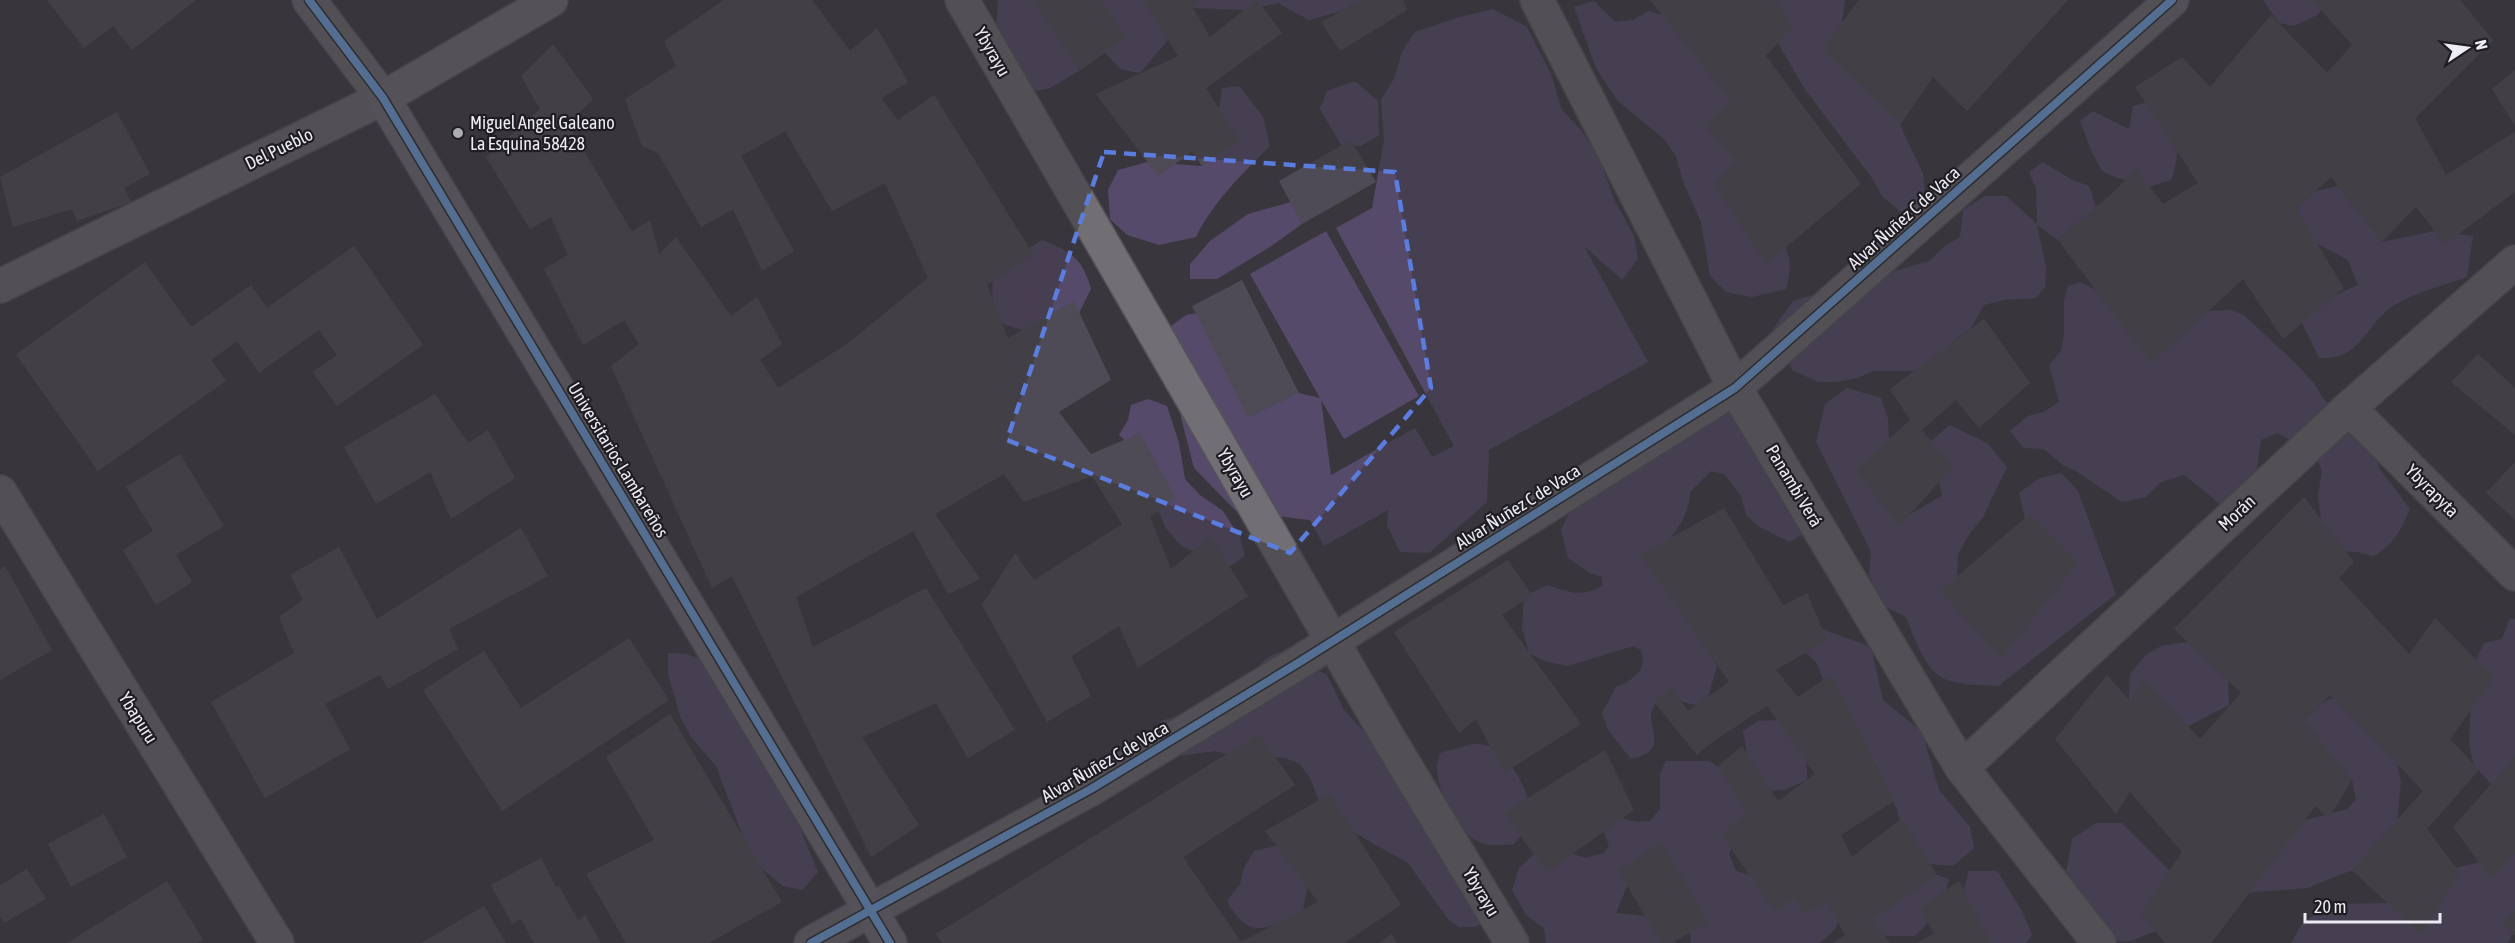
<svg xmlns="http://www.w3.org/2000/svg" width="2515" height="943" font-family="'Asap Condensed',sans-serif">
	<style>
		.green { fill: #564a6a }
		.building { fill: #4f4b56 }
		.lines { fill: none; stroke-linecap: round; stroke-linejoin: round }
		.street-casing { stroke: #56545a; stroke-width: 36 }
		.secondary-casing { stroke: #56545a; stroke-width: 36 }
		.street { stroke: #716f74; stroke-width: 33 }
		.secondary { stroke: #75737a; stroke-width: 33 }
		.cycleway-casing { stroke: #1f1d22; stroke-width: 11 }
		.cycleway { stroke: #73b2f8; stroke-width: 8 }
		.marked { fill: none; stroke: #5b7de0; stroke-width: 4.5; stroke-dasharray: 12 8; stroke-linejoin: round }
		.poi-dot { fill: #aeacb3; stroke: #1f1d22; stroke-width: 2 }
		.labels { text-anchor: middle; stroke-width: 4.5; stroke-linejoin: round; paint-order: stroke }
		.street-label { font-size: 18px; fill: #edebf3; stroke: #1f1d22 }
		.poi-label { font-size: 18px; fill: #edebf3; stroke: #1f1d22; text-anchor: start }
	</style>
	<rect width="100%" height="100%" fill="#39373d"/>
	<g class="green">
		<polygon points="998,0 1055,0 1074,46 1079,71 1048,89 1025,92 994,58"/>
		<polygon points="1101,0 1156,0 1168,40 1140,73 1120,69 1105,52"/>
		<polygon points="1196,0 1363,0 1341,11 1309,20 1278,3 1244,10 1193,8"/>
		<polygon points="1748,0 1845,0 1842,22 1845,53 1900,125 1923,174 1925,196 1915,210 1902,213 1882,196 1872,178 1804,88 1778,43"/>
		<polygon points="2263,0 2329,0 2317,15 2294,26 2279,23"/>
		<path d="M1594,1L1615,22L1633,20L1649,11L1682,21L1716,71L1733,109L1777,233C1792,255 1792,265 1786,289L1752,297L1726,292L1710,276L1701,222L1682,179L1676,156L1664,139L1617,100L1596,68L1574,7Z"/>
		<polygon points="1493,9 1527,27 1551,74 1562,110 1581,130 1600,159 1613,197 1634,236 1638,259 1622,280 1584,246 1648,362 1489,450 1487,502 1429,553 1400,552 1387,525 1388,510 1324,546 1310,520 1236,511 1194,468 1181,418 1171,326 1186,315 1207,311 1255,394 1299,393 1320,398 1250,274 1326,231 1419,396 1344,439 1321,400 1331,475 1415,428 1432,457 1454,446 1336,228 1372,208 1384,140 1381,100 1394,79 1402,52 1415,32 1460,17"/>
		<polygon points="1355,81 1378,101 1379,135 1361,146 1341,145 1320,109 1327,91"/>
		<path d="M1239,86L1263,117L1270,146C1242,174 1213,202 1196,237L1159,245L1127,235L1110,219L1108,190L1118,170L1147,162L1202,166L1219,109L1222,88Z"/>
		<path d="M2146,103C2171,131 2186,141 2171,180L2149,187L2115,177L2102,171L2092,152L2080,121L2093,111L2129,129L2133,106Z"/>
		<polygon points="2043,162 2072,180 2089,186 2096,207 2058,240 2037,225 2046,267 2045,287 2036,298 2004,300 1984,305 1971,328 1955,340 1944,355 1915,371 1873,371 1857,378 1836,382 1818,382 1792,370 1784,347 1773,329 1793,301 1929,261 1945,246 1960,237 1963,210 1985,196 2006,196 2037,224 2036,189 2029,172"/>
		<path d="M2338,186L2382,242L2435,231L2473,236L2467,277C2444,285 2417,292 2396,304C2364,323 2364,360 2319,358L2302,323L2303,305L2336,295L2358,285L2348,260L2316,243L2296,209L2316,191Z"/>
		<polygon points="1291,202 1302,224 1270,247 1217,279 1190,279 1190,264 1210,241 1248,214"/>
		<path d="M1042,240C1071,252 1082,257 1091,289L1073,325L1054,340L1003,324C989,302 990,287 999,263L1020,254Z"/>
		<path d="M2080,282L2094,289L2125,318L2177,327L2209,311L2231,310L2245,316L2292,360L2314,383L2322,397L2374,450L2379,468L2410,509C2401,530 2394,544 2374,556L2357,552L2339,551L2323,535L2318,496L2322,471L2315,453L2277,433L2261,440L2254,487L2223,506L2184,475L2161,482L2146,497L2122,502L2076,471L2063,465L2044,449L2024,448L2010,431L2028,416L2044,412L2059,402L2049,365L2061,351L2064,334V300L2068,286Z"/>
		<path d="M1718,387L1805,533L1789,542L1758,526L1746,515L1741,496L1724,474L1711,471L1690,492C1689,518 1675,530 1662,551L1704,646L1717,666L1708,697L1696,705L1661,697C1633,721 1679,748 1631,759L1608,730L1602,713L1616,687L1628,682L1640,671L1643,662L1641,650L1633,646L1568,666L1545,661L1529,653L1522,628L1524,596L1548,585C1568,592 1582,598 1602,586V577L1590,573L1568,558L1561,530L1573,505L1677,444L1685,437Z"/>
		<path d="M1847,388L1881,398L1888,419L1890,461L1910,514L1942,496L1931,441L1950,425L1987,443L2007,467L1983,517L1968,536L1958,555L1957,577L2025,518L2019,493L2040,478L2061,473L2078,491L2116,594L1998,686C1983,685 1954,685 1941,677C1924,667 1913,635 1906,617L1880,604L1869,574L1871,552L1816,442L1825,404Z"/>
		<polygon points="1148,399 1167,406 1179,443 1185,479 1200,495 1223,511 1240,537 1245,556 1230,566 1181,546 1165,527 1132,447 1119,435 1128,420 1131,405"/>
		<polygon points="2510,619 2515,619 2515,775 2491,784 2474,765 2469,745 2472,668 2484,643 2502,639"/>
		<polygon points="1822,629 1871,647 1883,700 1922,732 1939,790 1970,827 1974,848 1953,866 1930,864 1905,835 1897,810 1877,766 1853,742 1828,691 1816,662 1806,653 1813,634"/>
		<polygon points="2187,642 2228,680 2229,705 2188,726 2129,700 2130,674 2145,656 2161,646"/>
		<path d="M1281,652L1327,675L1344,710L1377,746L1406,790L1415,817L1485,919L1476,927H1459L1448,919L1408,863L1355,833L1319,801L1310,778L1299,763L1284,758L1266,756L1248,759L1215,751L1178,756L1168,754L1157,736L1161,721C1193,713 1221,694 1248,676C1264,666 1260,658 1281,652Z"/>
		<polygon points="668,653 686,654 705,660 783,787 818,872 802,890 783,886 752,860 716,766 691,737 680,716 668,674"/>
		<polygon points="2348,693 2388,730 2401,781 2396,832 2352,870 2307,888 2242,893 2282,826 2348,809 2356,799 2352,780 2307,744 2305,720 2325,701"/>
		<polygon points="1777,720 1806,736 1807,780 1784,790 1765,791 1750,770 1743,731 1758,721"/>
		<path d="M1473,744C1479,744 1487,745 1492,747C1511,759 1538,801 1528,825C1526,831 1518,838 1514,844C1504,845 1495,846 1485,844C1458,837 1440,797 1437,771C1436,765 1439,759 1440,753Z"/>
		<path d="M1666,761H1708L1742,779L1749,793L1746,813L1729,854L1736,871L1838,903C1844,923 1834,932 1819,943H1691L1689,923L1648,877L1627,886L1616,913L1644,916L1656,921L1665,943H1546L1544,928L1526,915L1512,890L1519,868L1534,854L1565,851L1585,858L1604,853L1609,846L1602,826L1613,816L1637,822L1650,821L1660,809V774Z"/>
		<polygon points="2096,823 2122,823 2170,871 2156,931 2131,941 2111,942 2064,884 2072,839"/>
		<path d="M1276,846L1310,873L1303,910C1268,928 1250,943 1227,901L1240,884L1244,868L1254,851Z"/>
		<polygon points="2515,848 2515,929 2508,943 2291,943 2301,925 2318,912 2336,904 2387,903 2410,905 2428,896 2456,868 2492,859"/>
		<polygon points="1969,871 1997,871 2022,911 2032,935 2026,943 1986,943 1961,900"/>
		<path d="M1937,875L1949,879C1943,904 1933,919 1915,936H1885L1873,919L1876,902L1910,877Z"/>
	</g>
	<g class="building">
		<polygon points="47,0 196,0 132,50 113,26 84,48"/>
		<polygon points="724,0 812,0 850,51 877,28 908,82 881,98 898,120 934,95 1033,254 987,285 1008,338 1074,301 1111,380 1059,412 1091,454 1140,433 1176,498 1150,517 1171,569 1211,537 1248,596 1138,668 1119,626 1071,656 1091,696 1047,722 982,605 1015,553 1034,580 1122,524 1092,476 1024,502 1004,474 935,514 980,579 948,594 913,531 796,597 813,647 926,588 1015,730 968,758 936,703 862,737 919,825 871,857 732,576 712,588 611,366 639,344 624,320 583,345 544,269 568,255 551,217 530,229 486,157 540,109 521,76 553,44 593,99 568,124 632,232 650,220 659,254 676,237 731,316 757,297 782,344 760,360 778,388 847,344 928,278 885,183 832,211 785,131 741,156 794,251 762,271 733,209 701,227 658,153 642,146 625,99 676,66 664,41"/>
		<polygon points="1032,0 1102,0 1126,38 1079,71"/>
		<polygon points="1143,0 1204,0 1193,8 1210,37 1257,0 1282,33 1206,88 1240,142 1202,166 1192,152 1158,176 1096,94 1178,56"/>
		<polygon points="1363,0 1403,0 1407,10 1340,51 1321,22"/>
		<polygon points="1650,0 1775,0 1793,26 1766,56 1861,184 1766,264 1714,184 1735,161 1705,126 1730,100"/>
		<polygon points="1859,0 2068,0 1967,111 1933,77 1900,125 1822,49"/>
		<polygon points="2312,0 2460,0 2493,40 2415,118 2446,175 2515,132 2515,192 2445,244 2416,207 2382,242 2331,177 2296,209 2344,288 2283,339 2243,279 2151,364 2058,240 2119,187 2135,168 2163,204 2198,183 2135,87 2182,57 2210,87 2271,15 2327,73 2352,45"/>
		<polygon points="2515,70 2515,126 2492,89"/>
		<polygon points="117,112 150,174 124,188 131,202 77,221 72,209 13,227 0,177"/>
		<polygon points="1351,140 1376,182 1302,224 1279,181"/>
		<polygon points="354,246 423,345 337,406 313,372 337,355 319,330 259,373 237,341 211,360 226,381 98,471 16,354 145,262 191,327 251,285 267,308"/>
		<polygon points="1242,280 1299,393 1248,418 1192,306"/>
		<polygon points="1984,319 2030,383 1979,428 1956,400 1922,430 1953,467 1899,526 1855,470 1910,420 1890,389"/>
		<polygon points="2478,354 2515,388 2515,435 2451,382"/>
		<polygon points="435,394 468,443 488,430 515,478 451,519 430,472 376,504 344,447"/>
		<polygon points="180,454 224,526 176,555 192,582 156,605 123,550 153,531 126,487"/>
		<polygon points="2515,462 2515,520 2486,493"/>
		<polygon points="2304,497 2354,562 2339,578 2409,654 2435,618 2494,678 2450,739 2479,770 2427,829 2460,873 2421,935 2352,870 2423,791 2330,695 2305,720 2352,780 2328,819 2316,806 2211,943 2165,943 2141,914 2182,852 2130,792 2116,814 2055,739 2107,675 2129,700 2144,680 2200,739 2241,693 2174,629"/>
		<polygon points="1724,508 1783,605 1807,593 1827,640 1776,670 1798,697 1831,675 1894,801 1841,835 1852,857 1902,818 1937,875 1873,919 1890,943 1833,943 1845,935 1827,902 1804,914 1795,898 1774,911 1721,834 1746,813 1718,766 1742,746 1778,801 1815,774 1767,706 1708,745 1697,755 1654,702 1671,687 1688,711 1729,682 1640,555"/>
		<polygon points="2030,514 2078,563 2001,659 1940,591"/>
		<polygon points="521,528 548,576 449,629 458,649 388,689 380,675 325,704 350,749 265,798 211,702 294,653 279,617 303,600 290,575 339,547 377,619"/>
		<polygon points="1508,560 1532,595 1502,615 1581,724 1504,773 1476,719 1459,733 1394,632"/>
		<polygon points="5,566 52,650 0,680 0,569"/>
		<polygon points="629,638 669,700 502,811 423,690 484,651 521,708"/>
		<polygon points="670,714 782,902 709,943 626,943 586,874 654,840 606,757"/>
		<polygon points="1259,734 1295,785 1183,857 1241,942 1318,902 1265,831 1330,794 1401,905 1344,943 942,943 936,934"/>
		<polygon points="1605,750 1634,810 1547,872 1504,813"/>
		<polygon points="2515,757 2515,854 2491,879 2453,827"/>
		<polygon points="104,814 127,857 71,887 48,844"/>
		<polygon points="1662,841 1708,922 1675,941 1676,943 1661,943 1618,870"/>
		<polygon points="541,858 556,887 559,886 578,920 585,915 601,943 534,943 521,919 512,924 491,885"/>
		<polygon points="27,869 46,899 4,923 0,916 0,885"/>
		<polygon points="167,881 203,940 197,943 67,943"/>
		<polygon points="1959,881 1991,943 1917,943 1934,933 1919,909"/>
		<polygon points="484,906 506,943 421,943"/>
		<polygon points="2515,910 2515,936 2503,922"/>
		<polygon points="1392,934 1397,943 1379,943"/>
	</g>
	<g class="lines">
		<defs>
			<g id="street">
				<polyline points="962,0 1389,739 1512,943"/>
				<polyline points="1537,0 1735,388 1962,768 2099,943"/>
				<polyline points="0,286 383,98 309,0"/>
				<polyline points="2349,408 2515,574"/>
				<polyline points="0,492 277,943"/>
				<polyline points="1962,768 2349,408 2515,262"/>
				<polyline points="811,943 1091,789 1298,663 1735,388 2172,0"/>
			</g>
			<polyline id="secondary" points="551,0 383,98 890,943"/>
		</defs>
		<use href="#street" class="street-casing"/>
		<use href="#secondary" class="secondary-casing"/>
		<use href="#street" class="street"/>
		<use href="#secondary" class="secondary"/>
		<defs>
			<g id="cycleway">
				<polyline points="309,0 383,98 890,943"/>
				<polyline points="811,943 1091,789 1298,663 1735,388 2172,0"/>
			</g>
		</defs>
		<use href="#cycleway" class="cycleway-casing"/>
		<use href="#cycleway" class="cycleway"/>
	</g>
	<path d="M0 0H2515V943H0ZM1104,152L1395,172L1431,388L1290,553L1007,440Z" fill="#39373d" fill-opacity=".55" fill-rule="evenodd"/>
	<path class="marked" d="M1104,152L1395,172L1431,388L1290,553L1007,440Z"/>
	<circle class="poi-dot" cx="458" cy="133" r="6"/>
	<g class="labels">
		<g class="street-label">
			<text transform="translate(992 52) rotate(60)" y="6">Ybyrayu</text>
			<text transform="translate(279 149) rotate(-26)" y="6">Del Pueblo</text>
			<text transform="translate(1904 218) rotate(-42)" y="6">Alvar Ñuñez C de Vaca</text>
			<text transform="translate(618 460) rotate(59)" y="6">Universitarios Lambareños</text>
			<text transform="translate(1235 473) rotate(60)" y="6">Ybyrayu</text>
			<text transform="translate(1794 486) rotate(59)" y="6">Panambi Verá</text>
			<text transform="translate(2432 491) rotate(45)" y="6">Ybyrapyta</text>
			<text transform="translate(1518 507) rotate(-32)" y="6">Alvar Ñuñez C de Vaca</text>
			<text transform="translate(2237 513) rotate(-43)" y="6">Morán</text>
			<text transform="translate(138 718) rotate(58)" y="6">Ybapuru</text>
			<text transform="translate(1105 762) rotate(-30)" y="6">Alvar Ñuñez C de Vaca</text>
			<text transform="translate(1481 892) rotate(59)" y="6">Ybyrayu</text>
		</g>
		<g class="poi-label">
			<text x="470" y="129">Miguel Angel Galeano<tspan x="470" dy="21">La Esquina 58428</tspan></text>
		</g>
	</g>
	<g transform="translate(2467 48) rotate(77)" stroke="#1f1d22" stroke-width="4.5" paint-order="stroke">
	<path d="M0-4.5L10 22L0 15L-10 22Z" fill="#edebf3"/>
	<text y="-9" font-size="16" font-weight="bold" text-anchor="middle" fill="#edebf3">N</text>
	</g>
	<path d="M2305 913v9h135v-9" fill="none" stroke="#edebf3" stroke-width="3"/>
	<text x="2314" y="913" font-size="18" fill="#edebf3" stroke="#1f1d22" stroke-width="4.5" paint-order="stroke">20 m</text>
</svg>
